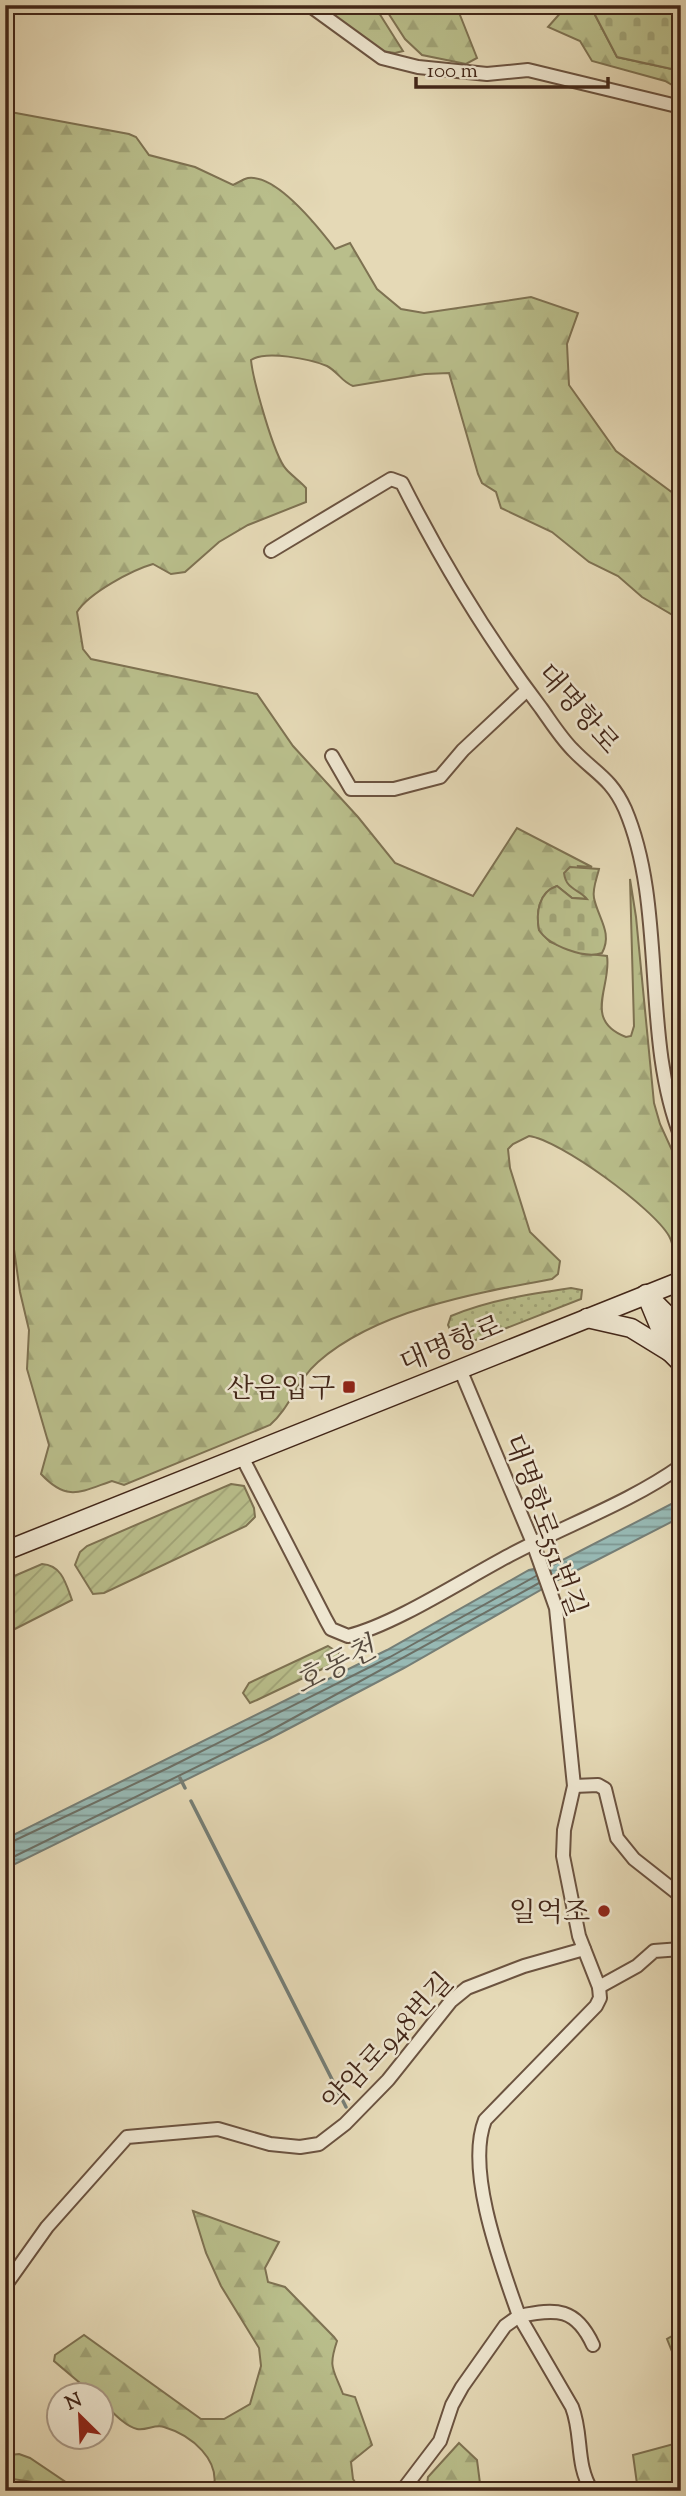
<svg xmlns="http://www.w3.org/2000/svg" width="686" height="2496" font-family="'Sorts Mill Goudy','Noto Serif KR',serif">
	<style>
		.grass { fill: url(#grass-dots); stroke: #7e7252; stroke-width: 2 }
		.forest { fill: url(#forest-firs); stroke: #7e7252; stroke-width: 2 }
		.cemetery { fill: url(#cemetery-stones); stroke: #7e7252; stroke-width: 2 }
		.garden { fill: url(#garden-furrows); stroke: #7e7252; stroke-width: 2 }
		.water { fill: url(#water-rules); stroke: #757e76; stroke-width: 2 }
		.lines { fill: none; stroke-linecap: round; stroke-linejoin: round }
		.shore { stroke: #6c7066; stroke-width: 2 }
		.stream { stroke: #757e76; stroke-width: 3.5 }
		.minor-casing { stroke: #6b5340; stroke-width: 16 }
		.secondary-casing { stroke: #422618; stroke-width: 21 }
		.minor { stroke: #eee6d0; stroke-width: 12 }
		.secondary { stroke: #eee6d0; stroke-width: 18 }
		.poi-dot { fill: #8f2418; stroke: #eee6d0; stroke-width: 2.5 }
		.labels { text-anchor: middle; stroke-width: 5; stroke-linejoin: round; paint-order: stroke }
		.street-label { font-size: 28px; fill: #422618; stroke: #eee6d0 }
		.poi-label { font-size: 28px; fill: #422618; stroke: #eee6d0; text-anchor: end }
		.water-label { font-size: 30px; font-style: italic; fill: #574b3f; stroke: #eee6d0 }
	</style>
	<defs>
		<pattern id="grass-dots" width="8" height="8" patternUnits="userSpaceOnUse" patternTransform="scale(1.75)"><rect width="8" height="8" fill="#b9be8b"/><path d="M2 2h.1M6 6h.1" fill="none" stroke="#a0a377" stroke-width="1.8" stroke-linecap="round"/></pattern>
		<pattern id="forest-firs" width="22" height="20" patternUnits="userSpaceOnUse" patternTransform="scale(1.75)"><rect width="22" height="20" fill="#b9be8b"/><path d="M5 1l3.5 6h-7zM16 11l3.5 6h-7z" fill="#a0a377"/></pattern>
		<pattern id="cemetery-stones" width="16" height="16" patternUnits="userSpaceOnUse" patternTransform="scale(1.75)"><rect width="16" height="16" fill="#b9be8b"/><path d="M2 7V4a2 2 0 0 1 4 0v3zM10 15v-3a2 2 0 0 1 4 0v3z" fill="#a0a377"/></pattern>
		<pattern id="garden-furrows" width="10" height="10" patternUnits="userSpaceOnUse" patternTransform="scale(1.75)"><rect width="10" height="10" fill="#b9be8b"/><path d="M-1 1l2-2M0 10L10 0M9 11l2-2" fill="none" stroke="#a0a377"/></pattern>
		<pattern id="water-rules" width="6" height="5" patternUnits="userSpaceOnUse" patternTransform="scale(1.75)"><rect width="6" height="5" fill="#97b9b4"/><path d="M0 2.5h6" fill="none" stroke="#7d9691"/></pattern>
	</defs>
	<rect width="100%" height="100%" fill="#e5d9b6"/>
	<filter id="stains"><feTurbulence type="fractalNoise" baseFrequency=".00286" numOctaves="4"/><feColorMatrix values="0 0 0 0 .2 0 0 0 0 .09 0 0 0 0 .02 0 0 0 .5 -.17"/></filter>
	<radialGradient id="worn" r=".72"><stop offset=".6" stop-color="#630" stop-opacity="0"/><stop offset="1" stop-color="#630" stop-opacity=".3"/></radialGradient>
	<path class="grass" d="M571,1288L582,1290L581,1299L463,1345L456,1343L448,1325L451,1316C489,1300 530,1294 571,1288Z"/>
	<g class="forest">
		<polygon points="315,5 374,5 403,51 395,53 382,51"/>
		<polygon points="383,5 456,5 477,58 466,64 422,55 405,39"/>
		<polygon points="561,5 597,5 593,11 617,57 681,71 681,90 665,81 592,61 580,41 548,27 564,9"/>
		<path d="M5,111L129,134L136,137L149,155L195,167L233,185C238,183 243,179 248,178C277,174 319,228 335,249L350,243L377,289L401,309L424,313L531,297L578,313L567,344L569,385L616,451L681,499V620L642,597L618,576L589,562L552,532L501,508L496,492L482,483L478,474L449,373L425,374L353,386C342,382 337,371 327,366C310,359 266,350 251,360C253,380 274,456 286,469C292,476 300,481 306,488V502L248,525L219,542L185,572L171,574L153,564C132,570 89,593 77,612L83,649L91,659L257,694L293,746L358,817L395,863L473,896L517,828L592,867L578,866L587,899L572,898L557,886C538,893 536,913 539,930L550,942L580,953L607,956C612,986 582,1020 626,1037L631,1036L634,1026L630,879L636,917L654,1103L660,1124L681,1170V1252L675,1251C672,1246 672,1241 669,1236C653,1208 560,1140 529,1136L513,1144L508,1149L510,1168L530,1232L560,1261L558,1274L552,1279C476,1293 377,1310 318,1362C297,1380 290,1408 270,1425L124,1485L112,1481C80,1492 67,1502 41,1474L49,1445L27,1369L29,1330L20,1292L12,1235L5,1229Z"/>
		<path d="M193,2211L279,2242L265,2268L268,2282L285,2287L334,2337L337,2341C328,2368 333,2368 343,2394L355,2397L372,2445L351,2462L353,2479L361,2491H213C222,2460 191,2435 164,2427C155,2424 146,2431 137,2429C124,2426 111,2410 102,2402V2394H93L54,2361L55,2355L84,2335L201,2419H224L250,2404L261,2366L259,2348L221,2286L206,2253Z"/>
		<polygon points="681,2331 681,2374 667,2339"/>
		<polygon points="681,2442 681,2491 638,2491 633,2455"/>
		<polygon points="459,2443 477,2460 481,2491 426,2491 428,2477"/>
		<polygon points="19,2454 30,2458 79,2491 42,2491 33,2482 5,2478 5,2461 10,2455"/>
	</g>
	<g class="cemetery">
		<polygon points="597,5 681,5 681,71 617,57 593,11"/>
		<path d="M570,867L599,869C597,878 592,889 594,898C598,918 613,933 602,953C585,959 549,946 539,930C536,914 538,892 557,886L572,898L587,899C579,889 566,890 564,873Z"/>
	</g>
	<g class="garden">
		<polygon points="231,1484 244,1486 254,1508 255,1517 246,1526 104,1593 93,1594 75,1565 80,1552 87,1546"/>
		<path d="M42,1564C62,1565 66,1584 72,1600L5,1634V1580Z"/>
		<polygon points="328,1646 339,1653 339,1661 257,1700 250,1703 243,1693 249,1683"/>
	</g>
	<polygon class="water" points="681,1499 681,1517 560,1579 404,1668 269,1739 5,1869 5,1839 387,1650 529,1570 553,1565"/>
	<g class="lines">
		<g class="shore">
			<polyline points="5,1845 168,1768 390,1657 536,1576"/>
			<polyline points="5,1861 266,1733 539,1583"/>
		</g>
		<g class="stream">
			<polyline points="180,1778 185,1788"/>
			<polyline points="191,1801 346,2107"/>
		</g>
		<defs>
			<g id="minor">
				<polyline points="309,5 382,58 418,67 487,74 528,70 681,107"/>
				<path d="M271,551L391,479L402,483C442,562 487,637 541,708C551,722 561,738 573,750C595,773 611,778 625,809C667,907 641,1037 681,1137"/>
				<polyline points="332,756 351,789 394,789 440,777 463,750 527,690"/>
				<path d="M242,1457L326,1620L331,1629L348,1636C396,1624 464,1579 510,1555C566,1525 629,1503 681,1466"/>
				<polyline points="574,1786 598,1785 605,1789 617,1838 634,1859 681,1896"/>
				<polyline points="599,1987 637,1966 654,1951 681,1949"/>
				<polyline points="5,2286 47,2227 127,2137 218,2129 270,2144 300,2147 319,2144 345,2124 388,2080 451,2001 467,1988 524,1966 584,1949"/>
				<path d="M402,2491L440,2441L452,2405L462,2387L505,2326L519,2316C502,2267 465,2171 485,2120L596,2006L600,1998L599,1987L579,1936L563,1856L564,1830L574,1786L556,1608L533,1543L460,1369"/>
				<path d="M592,2491C575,2464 583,2435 572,2407L519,2316C557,2308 576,2308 593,2345"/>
			</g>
			<g id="secondary">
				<polyline points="646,1294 670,1352 681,1363"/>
				<polyline points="653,1301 681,1329"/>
				<polyline points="587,1318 631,1328 670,1352"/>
				<polyline points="5,1551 681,1281"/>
			</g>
		</defs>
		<use href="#minor" class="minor-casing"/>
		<use href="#secondary" class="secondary-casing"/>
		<use href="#minor" class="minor"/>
		<use href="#secondary" class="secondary"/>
	</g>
	<g class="poi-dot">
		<rect x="342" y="1380" width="14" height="14" rx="3.5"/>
		<circle cx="604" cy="1911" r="7"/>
	</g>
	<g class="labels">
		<g class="street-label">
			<text transform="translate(579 708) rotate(49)" y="10">대명항로</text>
			<text transform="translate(451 1343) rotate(-22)" y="10">대명항로</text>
			<text transform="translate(546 1525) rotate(70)" y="10">대명항로551번길</text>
			<text transform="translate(387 2041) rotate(-47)" y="10">약암로948번길</text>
		</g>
		<g class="poi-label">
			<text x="335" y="1397">산음입구</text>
			<text x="590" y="1921">일억조</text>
		</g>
		<g class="water-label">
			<text transform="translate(335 1665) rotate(-27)" y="10">호동천</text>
		</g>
	</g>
	<rect width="686" height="2496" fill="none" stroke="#e5d9b6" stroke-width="28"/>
	<rect x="7" y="7" width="672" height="2482" fill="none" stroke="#422618" stroke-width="3.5"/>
	<rect x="14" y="14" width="658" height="2468" fill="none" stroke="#422618" stroke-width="2"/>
	<g transform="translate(80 2416) rotate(336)"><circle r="33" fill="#eee6d0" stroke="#a99986" stroke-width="2"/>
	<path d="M0-5L12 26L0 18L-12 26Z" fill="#8f2418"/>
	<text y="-10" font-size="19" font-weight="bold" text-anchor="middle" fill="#422618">N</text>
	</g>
	<path d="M416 77v10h192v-10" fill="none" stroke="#422618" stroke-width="3.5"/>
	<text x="427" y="77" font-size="21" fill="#422618" stroke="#eee6d0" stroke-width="5" paint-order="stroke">100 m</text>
	<rect width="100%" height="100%" filter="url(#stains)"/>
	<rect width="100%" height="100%" fill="url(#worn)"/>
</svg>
